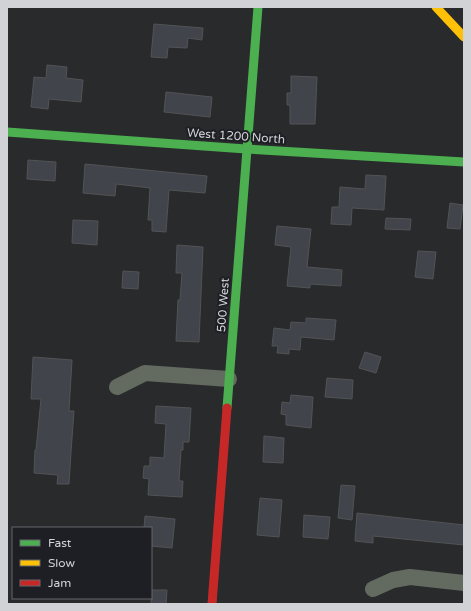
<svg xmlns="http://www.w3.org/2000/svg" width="471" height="611" font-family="'Varela Round',sans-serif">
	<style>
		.building { fill: #42444c; stroke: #515355 }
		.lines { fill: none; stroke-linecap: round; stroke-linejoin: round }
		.street { stroke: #636a60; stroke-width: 16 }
		.fast { stroke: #4caf50; stroke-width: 9 }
		.slow { stroke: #ffc107; stroke-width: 9 }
		.jam { stroke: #c62828; stroke-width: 9 }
		.labels { text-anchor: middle; stroke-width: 4; stroke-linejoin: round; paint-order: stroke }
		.street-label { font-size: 12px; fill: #d0d2d5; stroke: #1d1f24 }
	</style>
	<rect width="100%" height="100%" fill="#282a2c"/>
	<g class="building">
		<polygon points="154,24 203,28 202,40 188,38 187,48 168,47 167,58 151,57"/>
		<polygon points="47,65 67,67 66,78 83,80 81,102 49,99 48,109 31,107 34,77 46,78"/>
		<polygon points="291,76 317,77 315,124 290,124 290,105 287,105 287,93 291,93"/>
		<polygon points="166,92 212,97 210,117 164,112"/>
		<polygon points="28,160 56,162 55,181 27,179"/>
		<polygon points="85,164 207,176 205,193 169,190 166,232 152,231 152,220 148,220 150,188 116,184 115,196 83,193"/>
		<polygon points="366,175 386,176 384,210 352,208 351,225 331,224 332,207 339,207 340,187 365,189"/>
		<polygon points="450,203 463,205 460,229 447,228"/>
		<polygon points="386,218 411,219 410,230 385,229"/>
		<polygon points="73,220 98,221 97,245 72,243"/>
		<polygon points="277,226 311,229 307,267 342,270 341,286 310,284 310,288 287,286 291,247 275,245"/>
		<polygon points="177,245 203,247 199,342 176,341 178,300 180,300 182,273 176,273"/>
		<polygon points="418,251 436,252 433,279 415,277"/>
		<polygon points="123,271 139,272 138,289 122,288"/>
		<polygon points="306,318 336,320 334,340 301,337 300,350 289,349 289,354 277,353 278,346 272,346 274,328 290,330 291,322 306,323"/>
		<polygon points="365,352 381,357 376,373 359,368"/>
		<polygon points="33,357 72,360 69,411 74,411 71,452 69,484 57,484 58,475 34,473 35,450 36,450 41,399 31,399"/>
		<polygon points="327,378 353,380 352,399 325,397"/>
		<polygon points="291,395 313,397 311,428 286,425 286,415 281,414 282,402 290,403"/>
		<polygon points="156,406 191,408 189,442 183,442 183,450 181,450 179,481 183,481 182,497 148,495 149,479 143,478 144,466 150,466 150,457 164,458 166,424 155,423"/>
		<polygon points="264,436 284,438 283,463 263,462"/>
		<polygon points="341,485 355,486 352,520 338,518"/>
		<polygon points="260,498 282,500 279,537 257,535"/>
		<polygon points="357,513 464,525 464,545 373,536 373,543 355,541"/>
		<polygon points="304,515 330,517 328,539 303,537"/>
		<polygon points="145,516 175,519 172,548 151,546 151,528 144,528"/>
		<polygon points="151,590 167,590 166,604 151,604"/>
	</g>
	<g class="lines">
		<g class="street">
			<polyline points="117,387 145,373 229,379"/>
			<polyline points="373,589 393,580 410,577 464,583"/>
		</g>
		<g class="fast">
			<polyline points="7,132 246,149 464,162"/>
			<polyline points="227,408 258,7"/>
		</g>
		<polyline class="slow" points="436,7 464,37"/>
		<polyline class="jam" points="212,604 227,408"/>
	</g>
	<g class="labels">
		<g class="street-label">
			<text transform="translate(236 136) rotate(4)" y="4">West 1200 North</text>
			<text transform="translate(223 305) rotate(-86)" y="4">500 West</text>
		</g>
	</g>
	<rect width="471" height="611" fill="none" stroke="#d0d2d5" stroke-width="16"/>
	<rect x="12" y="527" width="140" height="72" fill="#1d1f24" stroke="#65676b"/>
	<rect x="20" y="540" width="20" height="6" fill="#4caf50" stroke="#65676b"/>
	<text x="48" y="547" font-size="12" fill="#d0d2d5">Fast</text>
	<rect x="20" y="560" width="20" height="6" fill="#ffc107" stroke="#65676b"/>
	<text x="48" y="567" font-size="12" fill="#d0d2d5">Slow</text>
	<rect x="20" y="580" width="20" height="6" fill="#c62828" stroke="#65676b"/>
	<text x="48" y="587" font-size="12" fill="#d0d2d5">Jam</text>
</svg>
